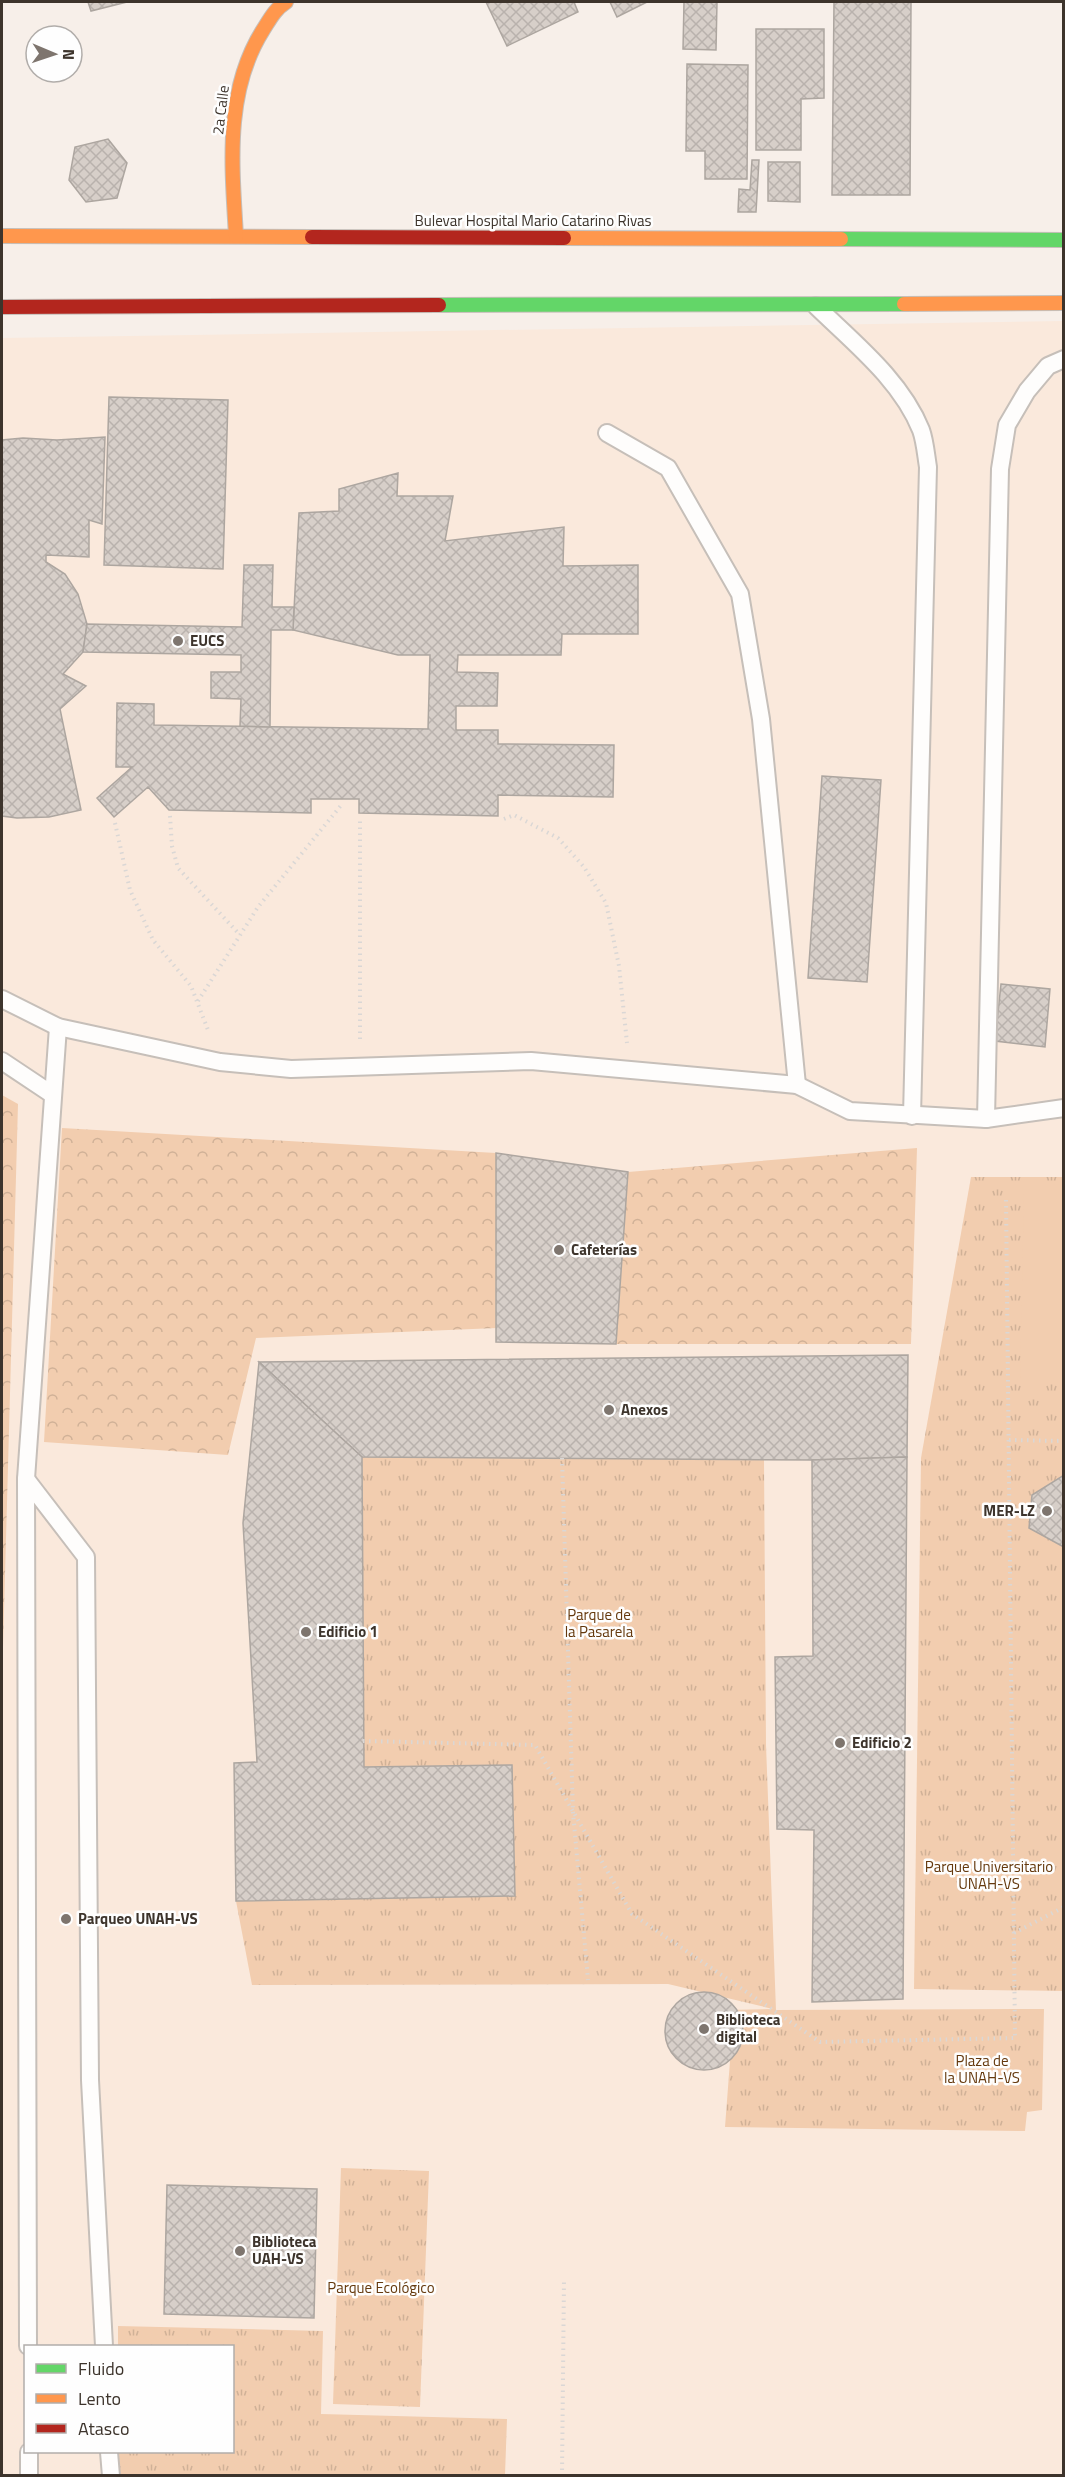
<svg xmlns="http://www.w3.org/2000/svg" width="1065" height="2477" font-family="'Titillium Web',sans-serif">
	<style>
		.built { fill: #fae9dc; fill-rule: evenodd }
		.grass { fill: url(#grass-tufts) }
		.forest { fill: url(#forest-crowns) }
		.pitch { fill: #f2cdaf }
		.building { fill: url(#building-cross-hatch); stroke: #ada6a0; stroke-width: 1.5 }
		.lines { fill: none; stroke-linecap: round; stroke-linejoin: round }
		.lane-casing { stroke: #c6bfb9; stroke-width: 20 }
		.fast-casing { stroke: #c6bfb9; stroke-width: 16 }
		.slow-casing { stroke: #c6bfb9; stroke-width: 16 }
		.jam-casing { stroke: #c6bfb9; stroke-width: 16 }
		.path { stroke: #dad7d5; stroke-width: 4; stroke-dasharray: 1.5 4.5; stroke-linecap: butt }
		.lane { stroke: #fefdfc; stroke-width: 16 }
		.fast { stroke: #63d668; stroke-width: 14 }
		.slow { stroke: #ff974d; stroke-width: 14 }
		.jam { stroke: #b3261e; stroke-width: 14 }
		.poi-dot { fill: #7e756e; stroke: #fefefe; stroke-width: 2 }
		.labels { text-anchor: middle; stroke-width: 5; stroke-linejoin: round; paint-order: stroke }
		.street-label { font-size: 15px; fill: #3d342c; stroke: #fefefe }
		.poi-label { font-size: 15px; font-weight: bold; fill: #3d342c; stroke: #fefefe; text-anchor: start }
		.park-label { font-size: 15px; fill: #65390d; stroke: #fefefe }
	</style>
	<defs>
		<pattern id="grass-tufts" width="24" height="20" patternUnits="userSpaceOnUse" patternTransform="scale(1.5)"><rect width="24" height="20" fill="#f2cdaf"/><path d="M3 7l-1-3M5 7V3M7 7l1-3M15 17l-1-3M17 17v-4M19 17l1-3" fill="none" stroke="#d0b197"/></pattern>
		<pattern id="forest-crowns" width="20" height="18" patternUnits="userSpaceOnUse" patternTransform="scale(1.5)"><rect width="20" height="18" fill="#f2cdaf"/><path d="M2 6a3 3 0 1 1 6 0M12 15a3 3 0 1 1 6 0" fill="none" stroke="#d0b197"/></pattern>
		<pattern id="building-cross-hatch" width="8" height="8" patternUnits="userSpaceOnUse" patternTransform="scale(1.5)"><rect width="8" height="8" fill="#d7cfc9"/><path d="M0 0l8 8M0 8l8-8" fill="none" stroke="#b9b2ad"/></pattern>
	</defs>
	<rect width="100%" height="100%" fill="#f7efe9"/>
	<path class="built" d="M1063,321V2475H2V338ZM26,2346H232V2452H26Z"/>
	<g class="grass">
		<polygon points="971,1177 1063,1177 1063,1991 914,1989 921,1458"/>
		<polygon points="362,1457 764,1459 766,1745 776,2010 1044,2009 1042,2110 1027,2112 1025,2131 725,2127 730,2061 727,2010 773,2009 668,1984 252,1985 236,1901 515,1895 512,1765 364,1767"/>
		<polygon points="341,2168 429,2171 420,2407 333,2404"/>
		<polygon points="118,2326 323,2331 321,2414 507,2419 505,2475 114,2476 115,2452 232,2452 232,2346 118,2346"/>
	</g>
	<g class="forest">
		<polygon points="2,1095 18,1104 2,1684"/>
		<polygon points="62,1128 496,1153 497,1328 256,1338 228,1455 44,1442"/>
		<polygon points="917,1148 911,1344 616,1344 628,1172"/>
	</g>
	<polygon class="pitch" points="1024,1187 1063,1187 1063,1380 1020,1380"/>
	<g class="building">
		<polygon points="88,2 127,2 91,11"/>
		<polygon points="486,2 574,2 578,12 507,46"/>
		<polygon points="610,2 647,2 617,17"/>
		<polygon points="684,2 717,2 716,50 683,49"/>
		<polygon points="834,2 911,2 910,195 832,195"/>
		<polygon points="756,29 824,29 824,98 801,99 801,150 756,150"/>
		<polygon points="687,64 748,65 747,179 705,179 705,151 686,151"/>
		<polygon points="108,139 127,163 117,198 86,202 69,180 75,147"/>
		<polygon points="752,160 759,160 756,212 738,212 739,189 750,190"/>
		<polygon points="768,162 800,162 800,202 768,201"/>
		<polygon points="109,397 228,400 223,569 104,565"/>
		<polygon points="105,437 102,524 89,520 89,557 46,555 46,562 65,574 78,594 87,624 83,652 63,674 86,686 60,709 81,810 49,817 17,818 2,816 2,440 23,438 57,440"/>
		<polygon points="398,473 397,496 453,496 445,541 564,527 563,566 638,565 638,634 562,634 561,655 458,655 457,672 498,673 497,706 456,706 456,730 498,730 498,744 614,745 613,797 498,795 498,816 359,813 359,799 311,799 311,813 169,810 148,787 114,817 97,798 132,767 116,767 117,703 154,704 154,725 428,729 430,655 398,655 293,630 299,513 339,511 339,489"/>
		<polygon points="244,565 273,565 272,607 294,607 293,630 271,630 270,727 240,726 241,699 211,698 211,672 241,672 241,655 83,652 87,624 242,627"/>
		<polygon points="822,776 881,780 867,982 808,978"/>
		<polygon points="1001,984 1050,989 1045,1047 995,1041"/>
		<polygon points="496,1153 628,1172 616,1344 496,1342"/>
		<polygon points="908,1355 907,1457 812,1460 362,1457 259,1362"/>
		<polygon points="259,1362 362,1457 364,1767 512,1765 515,1896 236,1901 234,1763 257,1762 243,1523"/>
		<polygon points="907,1457 903,1999 812,2002 814,1830 777,1829 775,1657 813,1656 812,1460"/>
		<polygon points="1064,1475 1064,1544 1062,1546 1029,1528 1032,1495"/>
		<circle cx="704" cy="2031" r="39"/>
		<polygon points="167,2185 317,2189 314,2318 164,2314"/>
	</g>
	<g class="lines">
		<defs>
			<g id="lane">
				<path d="M816,306C854,343 901,380 921,430C925,441 926,455 928,467L912,1116"/>
				<polyline points="607,433 668,468 740,594 761,719 797,1085"/>
				<polyline points="2,999 58,1027 220,1062 291,1069 531,1061 797,1085 850,1111 986,1119 1064,1108"/>
				<polyline points="2,1061 53,1095"/>
				<polyline points="986,1119 1000,469 1007,425 1027,391 1048,366 1064,359"/>
				<polyline points="26,1479 86,1557 90,2080 104,2346"/>
				<polyline points="28,2346 26,1479 58,1027"/>
				<polyline points="29,2452 29,2476"/>
				<polyline points="109,2452 111,2476"/>
			</g>
			<g id="fast">
				<polyline points="841,239 1064,240"/>
				<polyline points="439,305 904,304"/>
			</g>
			<g id="slow">
				<polyline points="2,236 312,237"/>
				<path d="M236,236C232,166 224,92 263,30C270,19 275,9 286,2"/>
				<polyline points="564,238 841,239"/>
				<polyline points="904,304 1064,303"/>
			</g>
			<g id="jam">
				<polyline points="312,237 564,238"/>
				<polyline points="2,307 439,305"/>
			</g>
		</defs>
		<use href="#lane" class="lane-casing"/>
		<use href="#fast" class="fast-casing"/>
		<use href="#slow" class="slow-casing"/>
		<use href="#jam" class="jam-casing"/>
		<g class="path">
			<polyline points="170,816 172,846 178,868 240,935"/>
			<polyline points="504,819 514,815 558,838 584,867 606,903 619,966 627,1043"/>
			<polyline points="115,823 130,890 153,940 191,986 208,1030"/>
			<polyline points="198,1001 258,907 343,803"/>
			<polyline points="360,1039 360,817"/>
			<polyline points="1009,1440 1064,1441"/>
			<polyline points="562,1458 573,1812 588,1980"/>
			<polyline points="363,1741 535,1745 632,1914 820,2042 1015,2038 1006,1198"/>
			<polyline points="1014,1933 1064,1907"/>
			<polyline points="562,2476 564,2278"/>
		</g>
		<use href="#lane" class="lane"/>
		<use href="#fast" class="fast"/>
		<use href="#slow" class="slow"/>
		<use href="#jam" class="jam"/>
	</g>
	<g class="poi-dot">
		<circle cx="178" cy="641" r="6"/>
		<circle cx="559" cy="1250" r="6"/>
		<circle cx="609" cy="1410" r="6"/>
		<circle cx="1047" cy="1511" r="6"/>
		<circle cx="306" cy="1632" r="6"/>
		<circle cx="840" cy="1743" r="6"/>
		<circle cx="66" cy="1919" r="6"/>
		<circle cx="704" cy="2029" r="6"/>
		<circle cx="240" cy="2251" r="6"/>
	</g>
	<g class="labels">
		<g class="street-label">
			<text transform="translate(221 110) rotate(-83)" y="5">2a Calle</text>
			<text x="533" y="226">Bulevar Hospital Mario Catarino Rivas</text>
		</g>
		<g class="poi-label">
			<text x="190" y="646">EUCS</text>
			<text x="571" y="1255">Cafeterías</text>
			<text x="621" y="1415">Anexos</text>
			<text x="1035" y="1516" text-anchor="end">MER-LZ</text>
			<text x="318" y="1637">Edificio 1</text>
			<text x="852" y="1748">Edificio 2</text>
			<text x="78" y="1924">Parqueo UNAH-VS</text>
			<text x="716" y="2025">Biblioteca<tspan x="716" dy="17">digital</tspan></text>
			<text x="252" y="2247">Biblioteca<tspan x="252" dy="17">UAH-VS</tspan></text>
		</g>
		<g class="park-label">
			<text x="599" y="1620">Parque de<tspan x="599" dy="17">la Pasarela</tspan></text>
			<text x="989" y="1872">Parque Universitario<tspan x="989" dy="17">UNAH-VS</tspan></text>
			<text x="982" y="2066">Plaza de<tspan x="982" dy="17">la UNAH-VS</tspan></text>
			<text x="381" y="2293">Parque Ecológico</text>
		</g>
	</g>
	<rect width="1065" height="2477" fill="none" stroke="#3d342c" stroke-width="6"/>
	<rect x="24" y="2345" width="210" height="108" fill="#fefefe" stroke="#b1adaa" stroke-width="1.5"/>
	<rect x="36" y="2364" width="30" height="9" fill="#63d668" stroke="#b1adaa" stroke-width="1.5"/>
	<text x="78" y="2375" font-size="18" fill="#3d342c">Fluido</text>
	<rect x="36" y="2394" width="30" height="9" fill="#ff974d" stroke="#b1adaa" stroke-width="1.5"/>
	<text x="78" y="2405" font-size="18" fill="#3d342c">Lento</text>
	<rect x="36" y="2424" width="30" height="9" fill="#b3261e" stroke="#b1adaa" stroke-width="1.5"/>
	<text x="78" y="2435" font-size="18" fill="#3d342c">Atasco</text>
	<g transform="translate(54 54) rotate(92)"><circle r="28" fill="#fefefe" stroke="#b1adaa" stroke-width="1.5"/>
	<path d="M0-4.5L10 22L0 15L-10 22Z" fill="#7e756e"/>
	<text y="-9" font-size="16" font-weight="bold" text-anchor="middle" fill="#3d342c">N</text>
	</g>
</svg>
